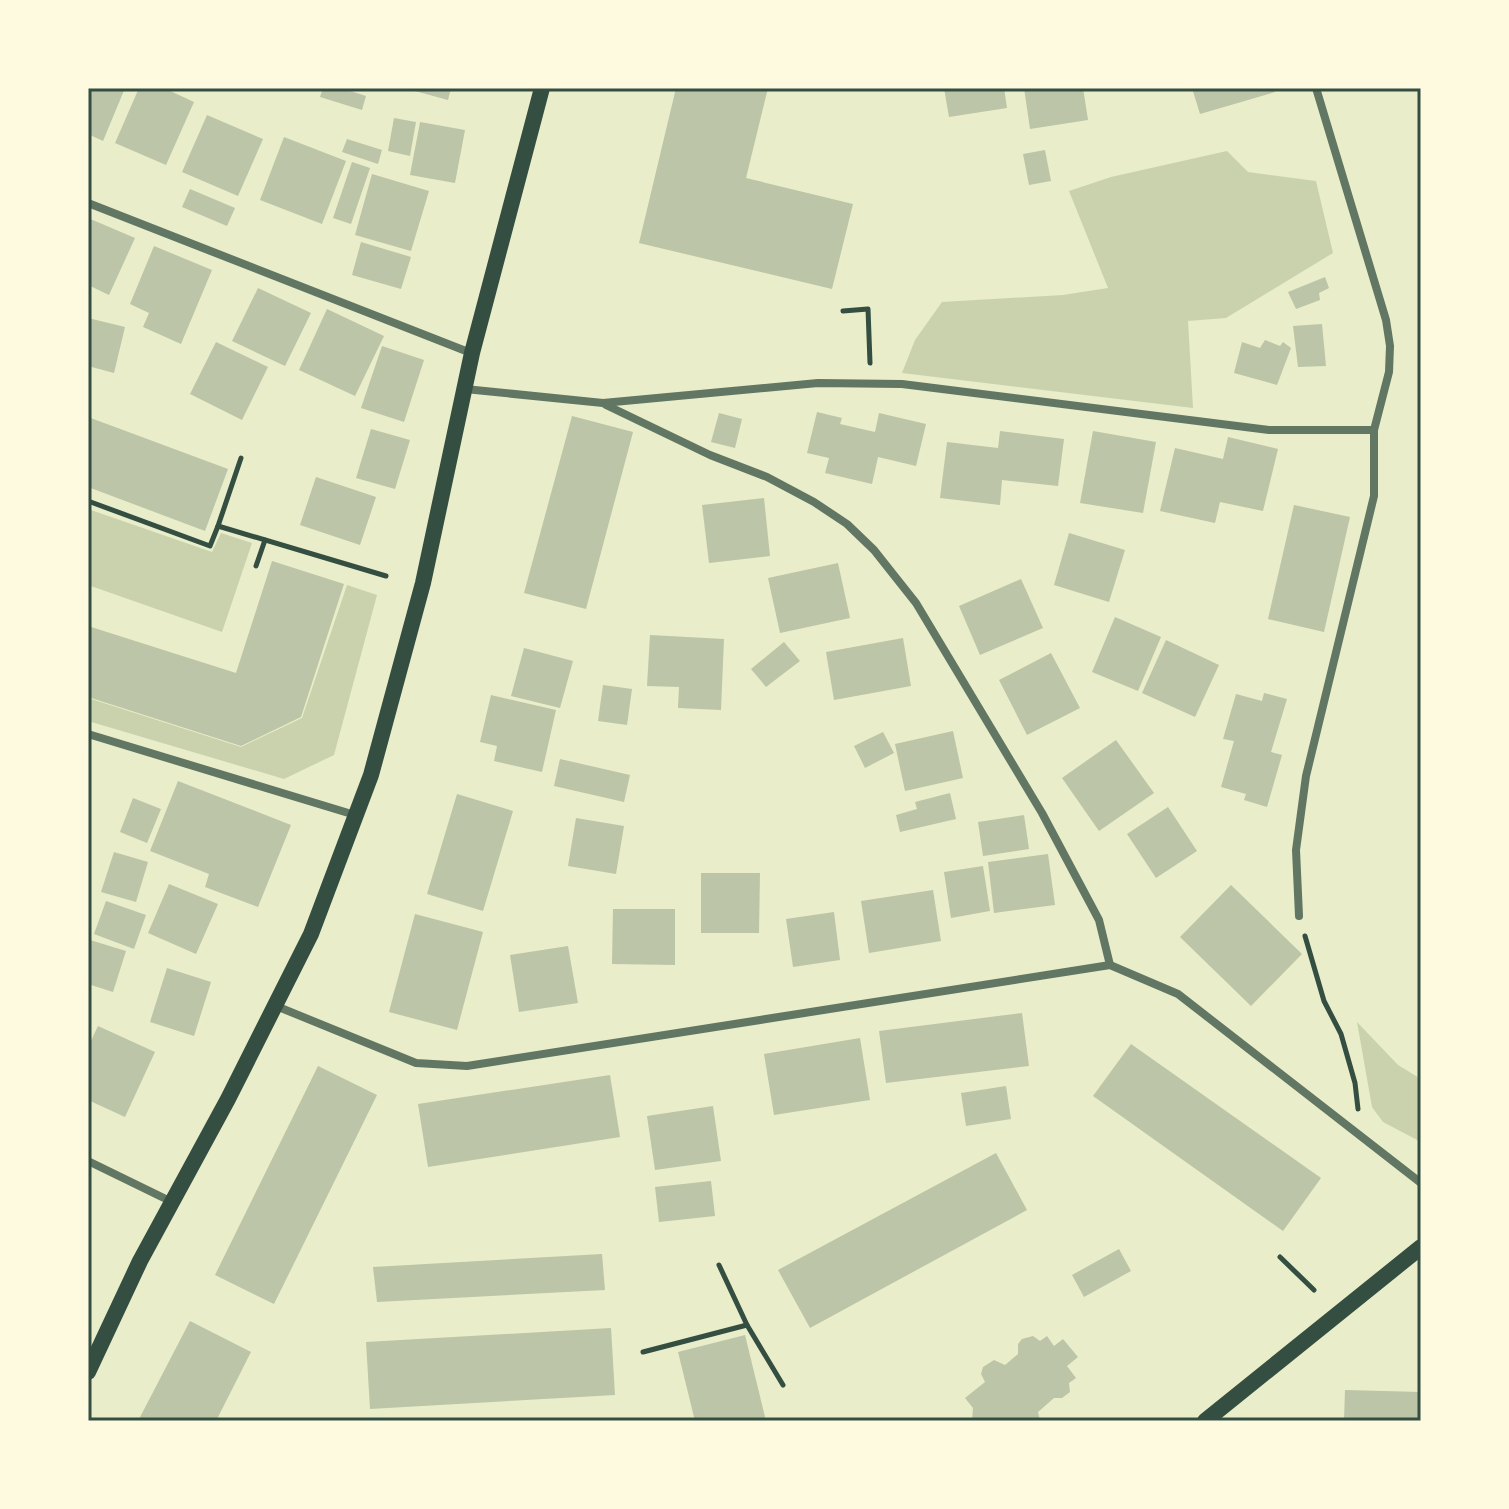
<svg xmlns="http://www.w3.org/2000/svg" width="1509" height="1509" font-family="Barlow,sans-serif">
	<style>
		.green { fill: #cad2ad }
		.building { fill: #bcc5a7 }
		.lines { fill: none; stroke-linecap: round; stroke-linejoin: round }
		.path { stroke: #344e41; stroke-width: 5 }
		.minor { stroke: #617663; stroke-width: 8 }
		.secondary { stroke: #344e41; stroke-width: 16 }
		.neatline { fill: none; stroke: #344e41; stroke-width: 3 }
	</style>
	<rect width="100%" height="100%" fill="#e9edc9"/>
	<g class="green">
		<polygon points="1227,151 1248,172 1316,181 1333,253 1226,318 1188,321 1193,408 902,373 915,340 942,302 1063,295 1108,288 1069,191 1111,177"/>
		<polygon points="88,509 212,552 221,533 252,543 222,632 88,585"/>
		<polygon points="347,585 377,595 334,755 284,779 88,721 88,698 241,747 302,718"/>
		<polygon points="1357,1022 1398,1065 1421,1079 1421,1142 1383,1122 1372,1107"/>
	</g>
	<g class="building">
		<polygon points="88,88 125,88 103,141 88,134"/>
		<polygon points="139,88 164,88 194,102 166,165 115,143"/>
		<polygon points="323,88 341,88 366,96 362,110 320,97"/>
		<polygon points="404,88 451,88 448,100"/>
		<polygon points="676,88 768,88 746,178 853,204 832,289 639,243"/>
		<polygon points="944,88 1004,88 1007,108 949,117"/>
		<polygon points="1024,88 1083,88 1088,120 1030,129"/>
		<polygon points="1192,88 1274,88 1275,92 1200,114"/>
		<polygon points="207,115 263,139 238,196 182,172"/>
		<polygon points="394,118 416,122 410,156 388,151"/>
		<polygon points="420,122 465,130 455,183 410,175"/>
		<polygon points="284,137 346,161 322,224 260,200"/>
		<polygon points="347,139 382,150 378,164 342,152"/>
		<polygon points="1045,150 1051,181 1029,185 1023,154"/>
		<polygon points="352,162 370,168 351,224 333,218"/>
		<polygon points="372,174 429,191 411,251 355,235"/>
		<polygon points="190,189 235,208 227,226 182,207"/>
		<polygon points="88,218 135,238 109,295 88,285"/>
		<polygon points="361,242 411,257 401,289 352,275"/>
		<polygon points="154,246 212,270 181,344 143,327 149,313 130,304"/>
		<polygon points="1325,277 1329,288 1319,293 1320,300 1296,309 1288,292"/>
		<polygon points="258,288 311,313 285,366 232,341"/>
		<polygon points="327,309 384,336 355,396 299,370"/>
		<polygon points="88,318 125,327 114,373 88,366"/>
		<polygon points="1322,324 1326,366 1298,367 1293,326"/>
		<polygon points="1265,340 1280,346 1283,342 1291,348 1277,385 1234,373 1242,342 1260,348"/>
		<polygon points="216,342 268,367 242,420 190,394"/>
		<polygon points="382,346 424,360 404,422 361,408"/>
		<polygon points="817,412 842,418 840,424 875,432 879,413 926,424 916,466 878,457 872,484 825,473 829,458 807,453"/>
		<polygon points="719,413 742,419 735,448 711,442"/>
		<polygon points="572,416 633,432 586,609 524,593"/>
		<polygon points="88,417 228,469 205,531 88,487"/>
		<polygon points="371,429 410,440 395,489 356,478"/>
		<polygon points="1000,431 1064,439 1058,486 1002,480 1000,505 940,498 947,442 998,448"/>
		<polygon points="1093,431 1156,442 1143,513 1080,503"/>
		<polygon points="1228,437 1278,449 1263,511 1220,502 1215,523 1160,511 1175,448 1223,459"/>
		<polygon points="316,477 376,497 360,545 300,525"/>
		<polygon points="764,498 770,556 709,563 702,505"/>
		<polygon points="1294,505 1350,517 1324,632 1268,619"/>
		<polygon points="1069,533 1125,550 1109,602 1054,585"/>
		<polygon points="272,561 344,584 301,717 241,746 88,697 88,626 236,673"/>
		<polygon points="838,563 850,618 780,633 768,578"/>
		<polygon points="1021,579 1043,628 980,655 959,606"/>
		<polygon points="1115,617 1161,637 1138,691 1092,672"/>
		<polygon points="650,635 724,639 721,710 678,708 679,687 647,686"/>
		<polygon points="903,638 911,686 834,700 826,652"/>
		<polygon points="1166,640 1219,665 1195,717 1142,693"/>
		<polygon points="784,642 800,661 766,687 751,669"/>
		<polygon points="524,648 573,661 560,708 511,696"/>
		<polygon points="1051,653 1080,708 1027,735 999,680"/>
		<polygon points="603,685 632,689 627,725 598,721"/>
		<polygon points="1264,693 1287,699 1271,752 1282,755 1267,807 1244,800 1246,794 1221,787 1234,741 1223,739 1236,694 1262,701"/>
		<polygon points="491,695 556,710 542,772 494,761 497,746 480,742"/>
		<polygon points="953,731 963,778 905,791 895,744"/>
		<polygon points="883,732 894,753 865,768 854,746"/>
		<polygon points="1116,740 1154,793 1099,831 1062,778"/>
		<polygon points="560,759 630,775 624,802 554,786"/>
		<polygon points="178,781 291,825 258,907 205,887 209,874 150,851"/>
		<polygon points="950,793 956,819 900,832 896,815 917,809 915,802"/>
		<polygon points="457,794 513,811 483,911 427,894"/>
		<polygon points="133,798 161,809 147,843 120,832"/>
		<polygon points="1168,807 1197,851 1156,878 1127,834"/>
		<polygon points="1024,815 1029,849 983,856 978,822"/>
		<polygon points="576,818 624,826 616,874 568,866"/>
		<polygon points="114,852 148,862 136,902 101,892"/>
		<polygon points="1048,854 1055,905 994,913 988,862"/>
		<polygon points="983,866 990,911 951,918 944,872"/>
		<polygon points="701,873 760,873 759,933 701,933"/>
		<polygon points="169,884 218,904 196,954 148,933"/>
		<polygon points="1231,885 1302,954 1251,1006 1180,937"/>
		<polygon points="933,890 941,941 869,953 861,901"/>
		<polygon points="106,901 146,915 134,949 94,934"/>
		<polygon points="613,909 675,909 675,965 612,964"/>
		<polygon points="834,912 840,960 793,967 786,919"/>
		<polygon points="415,914 483,932 457,1030 389,1012"/>
		<polygon points="90,940 126,951 113,992 88,984"/>
		<polygon points="568,946 578,1003 519,1012 510,955"/>
		<polygon points="167,968 211,982 194,1036 150,1022"/>
		<polygon points="1022,1013 1029,1066 886,1083 879,1031"/>
		<polygon points="98,1026 155,1052 125,1117 88,1100 88,1047"/>
		<polygon points="860,1038 870,1100 774,1115 764,1054"/>
		<polygon points="1131,1044 1321,1178 1283,1231 1093,1096"/>
		<polygon points="318,1066 377,1095 274,1304 215,1275"/>
		<polygon points="610,1075 620,1137 428,1167 418,1104"/>
		<polygon points="1006,1086 1011,1119 966,1126 961,1093"/>
		<polygon points="713,1106 721,1161 655,1170 647,1116"/>
		<polygon points="996,1153 1027,1210 810,1328 778,1270"/>
		<polygon points="711,1181 715,1216 659,1222 655,1187"/>
		<polygon points="1119,1249 1131,1271 1084,1297 1072,1275"/>
		<polygon points="602,1254 605,1290 377,1302 373,1267"/>
		<polygon points="190,1321 251,1352 216,1421 138,1421"/>
		<polygon points="611,1328 615,1395 370,1409 366,1342"/>
		<polygon points="745,1335 766,1421 695,1421 678,1352"/>
		<polygon points="1033,1336 1040,1341 1047,1336 1054,1346 1063,1339 1078,1357 1067,1366 1076,1378 1069,1383 1070,1392 1062,1398 1054,1398 1038,1412 1040,1421 972,1421 973,1408 965,1398 985,1382 981,1374 983,1367 994,1360 1005,1365 1018,1354 1018,1344 1022,1339"/>
		<polygon points="1345,1390 1421,1392 1421,1421 1344,1421"/>
	</g>
	<g class="lines">
		<g class="path">
			<polyline points="843,311 868,309 870,363"/>
			<polyline points="88,501 210,546 218,526 386,576"/>
			<polyline points="218,526 241,458"/>
			<polyline points="256,566 265,540"/>
			<polyline points="1305,936 1324,1001 1341,1034 1355,1083 1358,1109"/>
			<polyline points="1280,1257 1314,1290"/>
			<polyline points="719,1265 747,1325"/>
			<polyline points="643,1352 747,1325 783,1385"/>
		</g>
		<g class="minor">
			<polyline points="88,203 471,353"/>
			<polyline points="465,389 603,403 818,383 902,384 1269,430 1374,430"/>
			<polyline points="606,405 710,455 767,477 814,502 847,524 874,550 916,603 1042,813 1099,920 1110,965"/>
			<polyline points="88,734 355,815"/>
			<polyline points="1299,916 1296,850 1306,776 1374,496 1374,430 1389,372 1390,346 1386,320 1316,88"/>
			<polyline points="276,1006 416,1063 467,1066 1110,965 1178,994 1421,1183"/>
			<polyline points="88,1161 170,1201"/>
		</g>
		<g class="secondary">
			<polyline points="88,1372 140,1261 228,1099 311,934 371,775 423,583 472,353 542,88"/>
			<polyline points="1205,1421 1421,1247"/>
		</g>
	</g>
	<rect width="1509" height="1509" fill="none" stroke="#fefae0" stroke-width="180"/>
	<rect x="90" y="90" width="1329" height="1329" class="neatline"/>
</svg>
